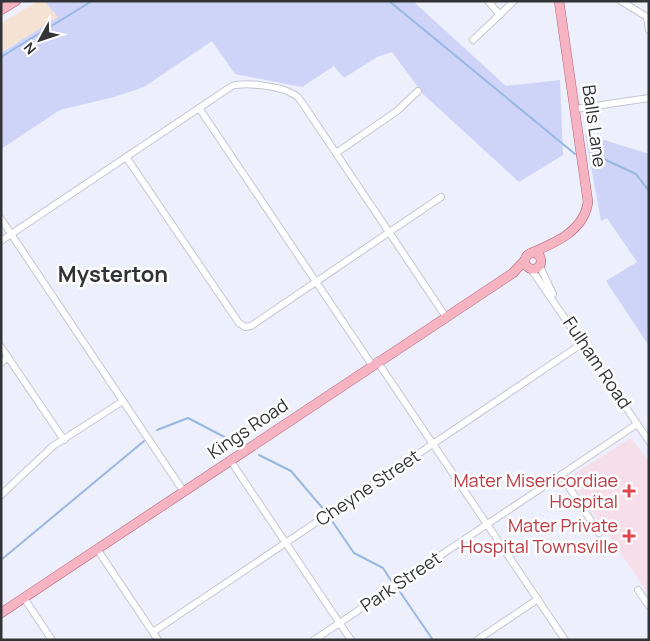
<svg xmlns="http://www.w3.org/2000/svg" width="650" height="641" font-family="Manrope,sans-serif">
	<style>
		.commercial { fill: #f6e2d3 }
		.medical { fill: #f7dfe9 }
		.green { fill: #cfd3f8 }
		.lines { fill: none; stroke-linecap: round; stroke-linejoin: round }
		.stream { stroke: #98b8e3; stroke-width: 2 }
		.minor-casing { stroke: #c4c5d1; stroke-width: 8 }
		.major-casing { stroke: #ae6575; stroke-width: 10 }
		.minor { stroke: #fff; stroke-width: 6 }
		.major { stroke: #f6b3c1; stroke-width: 9 }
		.health-dot { fill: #e0444e; stroke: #fff; stroke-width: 2 }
		.labels { text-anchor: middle; stroke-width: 5; stroke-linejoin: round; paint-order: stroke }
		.street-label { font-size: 18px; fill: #323337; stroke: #fff }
		.health-label { font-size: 18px; fill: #be3a42; stroke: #fff; text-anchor: end }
		.district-label { font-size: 22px; font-weight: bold; fill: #323337; stroke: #fff }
	</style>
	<rect width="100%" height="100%" fill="#eeeffc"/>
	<polygon class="commercial" points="38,1 44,1 59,17 1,52 1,23"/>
	<polygon class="medical" points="631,438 649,462 649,595 569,477"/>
	<g class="green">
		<polygon points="44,1 417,1 415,3 506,86 560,80 563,155 519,182 423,94 392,52 377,57 344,78 334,66 302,87 235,74 212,41 144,87 114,97 60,110 1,149 1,53 58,17"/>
		<polygon points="585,134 649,154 649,346 606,281 637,262 607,218 601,221"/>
	</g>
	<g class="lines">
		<g class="stream">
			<polyline points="389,1 575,154"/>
			<polyline points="1,57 92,1"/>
			<polyline points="593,154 636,174 649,191"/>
			<polyline points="157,430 188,418 236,443"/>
			<polyline points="259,455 291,471 325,511"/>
			<polyline points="330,518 354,553 383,568 392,582"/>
			<polyline points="1,560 144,441"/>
			<polyline points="398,589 433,640"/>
		</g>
		<defs>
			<g id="minor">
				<polyline points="488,1 500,15"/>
				<polyline points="621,1 647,17 649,30"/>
				<polyline points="473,40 514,1"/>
				<polyline points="199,108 372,365"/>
				<polyline points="575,109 649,98"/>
				<polyline points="336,153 397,111 418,91"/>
				<polyline points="126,157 239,323 245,327 251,326 441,197"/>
				<polyline points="1,219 184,492"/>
				<path d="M1,241L232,86C245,82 279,86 291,93C297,95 300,99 303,104L446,317"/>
				<polyline points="540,267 553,294"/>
				<polyline points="531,269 649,441"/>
				<polyline points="1,347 64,440"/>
				<polyline points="377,361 565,640"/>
				<polyline points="1,363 8,357"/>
				<polyline points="230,460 351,640"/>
				<polyline points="561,475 599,533"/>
				<polyline points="1,495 53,446 123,401"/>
				<polyline points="97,549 158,640"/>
				<polyline points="638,590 649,606"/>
				<polyline points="24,598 52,640"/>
				<polyline points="153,632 583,343"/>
				<polyline points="314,640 637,424"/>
				<polyline points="477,640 538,599"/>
			</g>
			<g id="major">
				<polyline points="1,10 16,1"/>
				<circle cx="533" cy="261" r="8"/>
				<path d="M531,253C555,243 584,231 588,202L559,1"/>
				<polyline points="1,613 513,273 525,260"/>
			</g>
		</defs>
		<use href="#minor" class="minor-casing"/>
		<use href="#major" class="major-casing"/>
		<use href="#minor" class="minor"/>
		<use href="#major" class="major"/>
	</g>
	<g class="health-dot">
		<path d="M626.5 483.5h5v5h5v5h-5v5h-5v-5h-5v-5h5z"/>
		<path d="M626.5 528.5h5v5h5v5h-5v5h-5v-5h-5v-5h5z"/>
	</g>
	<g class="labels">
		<g class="street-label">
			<text transform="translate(594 126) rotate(82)" y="6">Balls Lane</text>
			<text transform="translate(597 363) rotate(56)" y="6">Fulham Road</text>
			<text transform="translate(248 429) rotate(-34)" y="6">Kings Road</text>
			<text transform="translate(368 488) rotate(-34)" y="6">Cheyne Street</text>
			<text transform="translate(401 582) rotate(-34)" y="6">Park Street</text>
		</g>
		<g class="health-label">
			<text x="618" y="487">Mater Misericordiae<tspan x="618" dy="21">Hospital</tspan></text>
			<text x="618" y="532">Mater Private<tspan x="618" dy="21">Hospital Townsville</tspan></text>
		</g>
		<g class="district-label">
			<text x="113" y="282">Mysterton</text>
		</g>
	</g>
	<rect width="650" height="641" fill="none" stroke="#323337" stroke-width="5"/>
	<g transform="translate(40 40) rotate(230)" stroke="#ffffff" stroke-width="4" paint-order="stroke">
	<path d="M0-4L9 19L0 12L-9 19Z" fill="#323337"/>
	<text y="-8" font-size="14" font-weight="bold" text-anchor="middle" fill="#323337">N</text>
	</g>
</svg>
